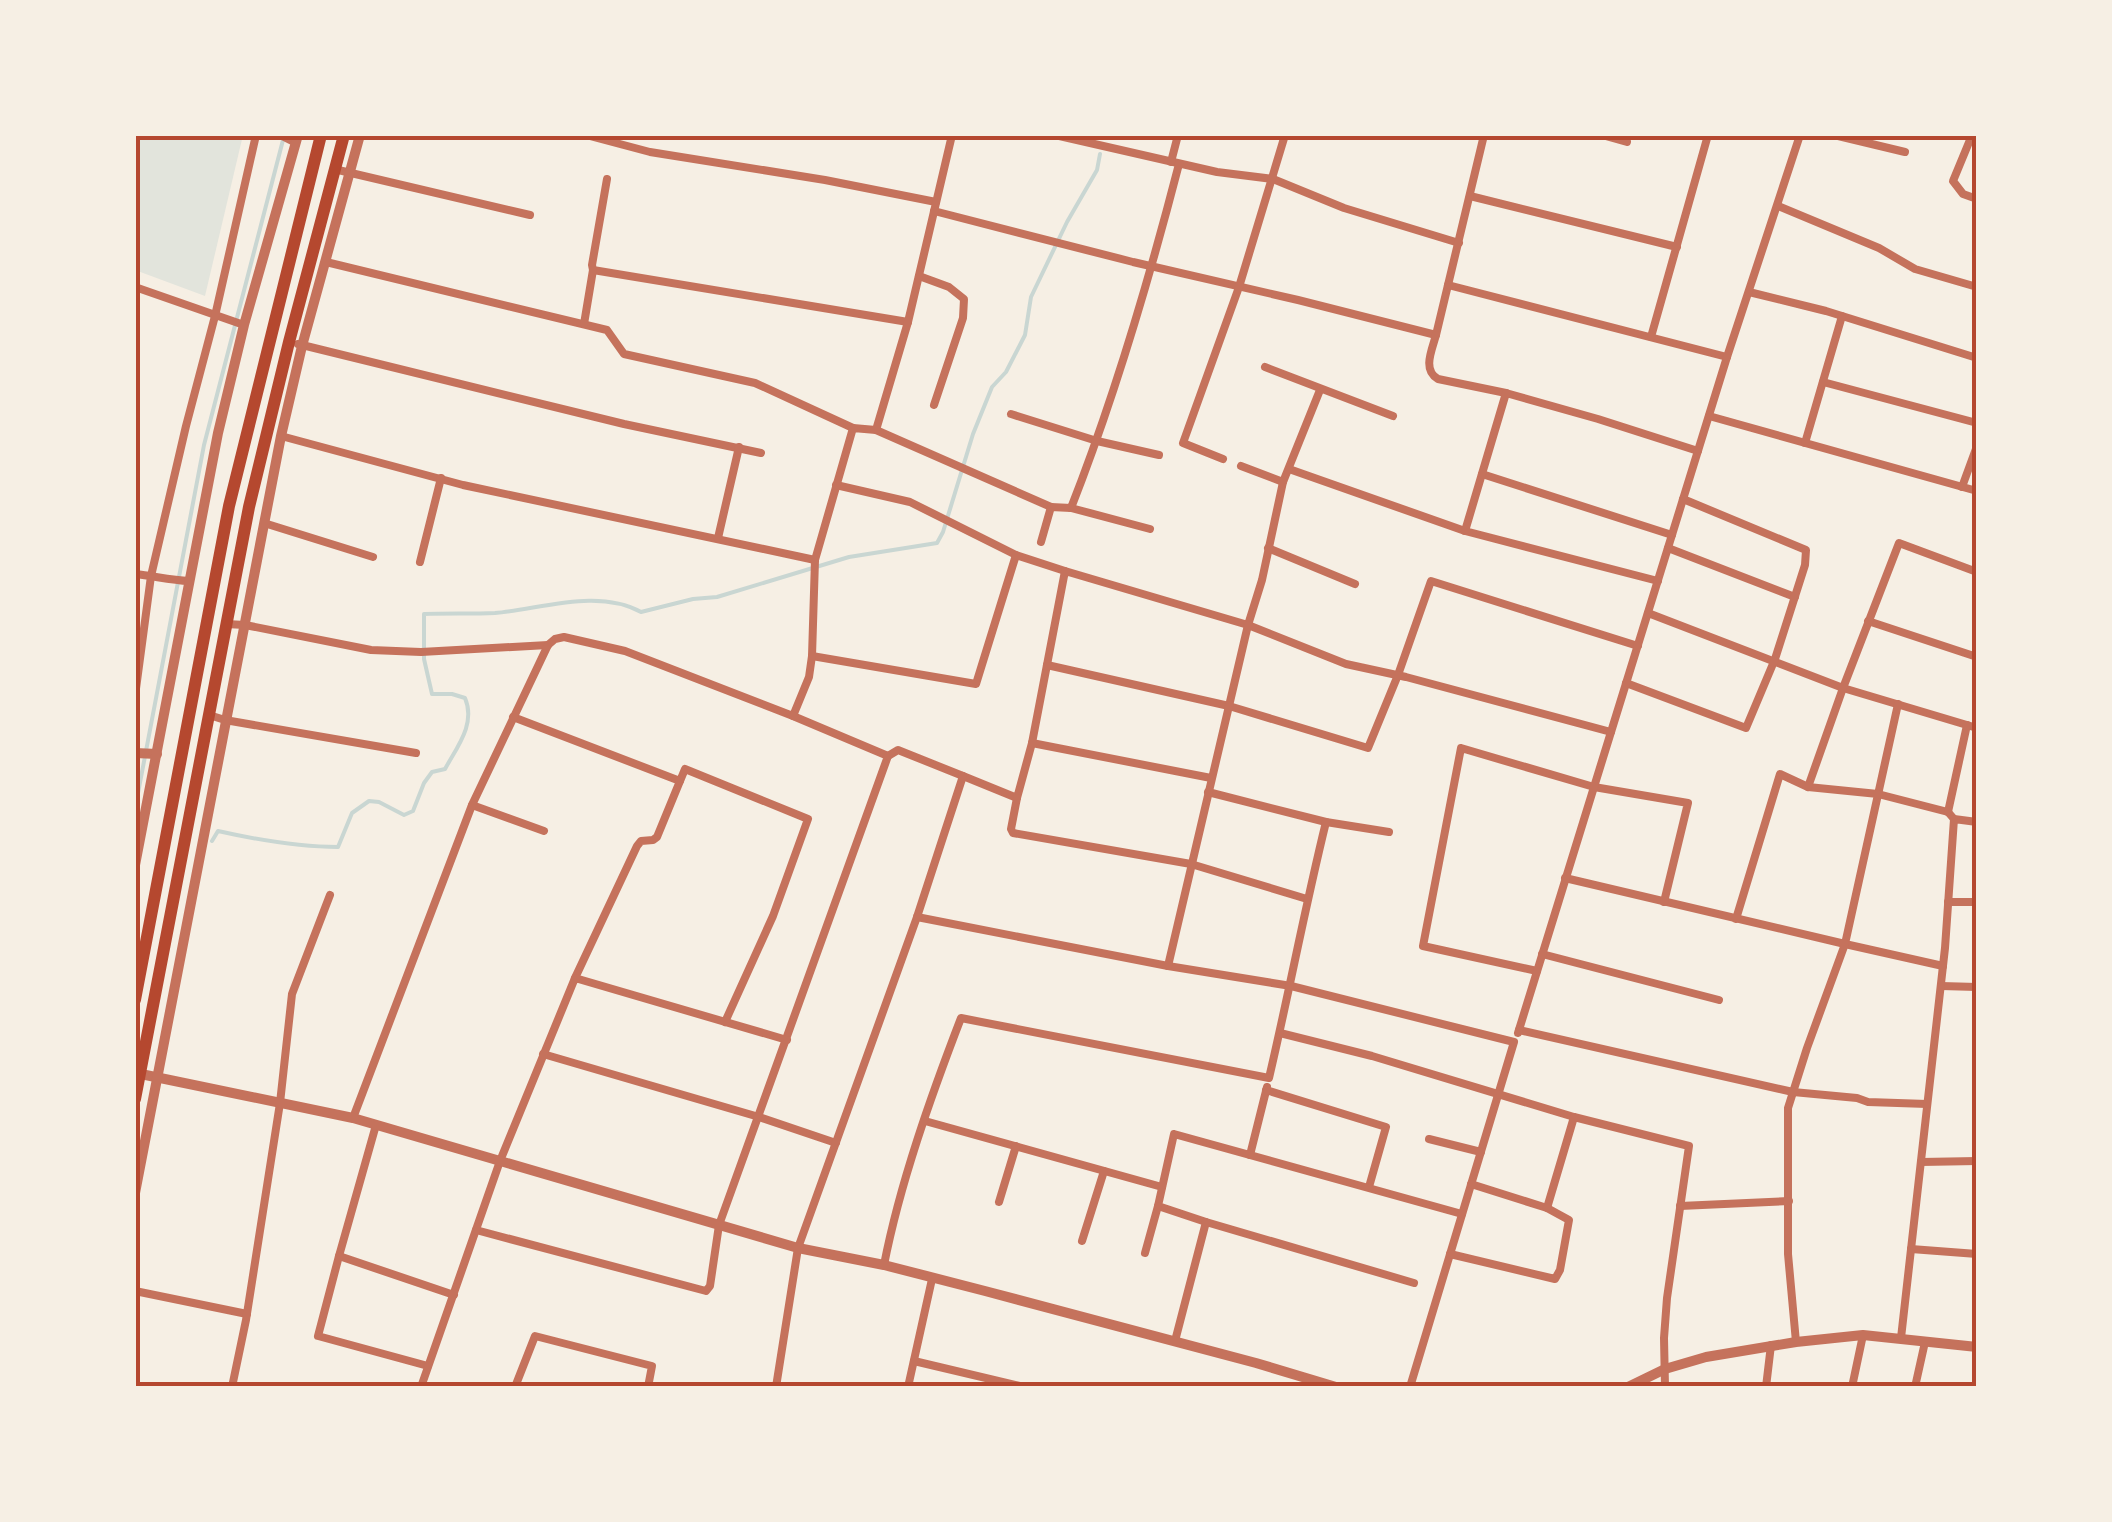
<svg xmlns="http://www.w3.org/2000/svg" width="2112" height="1522" font-family="Mulish,sans-serif">
	<style>
		.green { fill: #e2e4dc }
		.lines { fill: none; stroke-linecap: round; stroke-linejoin: round }
		.stream { stroke: #c9d6d2; stroke-width: 4 }
		.minor { stroke: #c5725c; stroke-width: 8 }
		.tertiary { stroke: #c5725c; stroke-width: 10 }
		.trunk { stroke: #b5482f; stroke-width: 12 }
		.neatline { fill: none; stroke: #b5482f; stroke-width: 4 }
	</style>
	<rect width="100%" height="100%" fill="#f6efe4"/>
	<polygon class="green" points="135,135 243,135 205,296 135,270"/>
	<g class="lines">
		<g class="stream">
			<polyline points="135,809 204,445 283,140"/>
			<path d="M212,841L218,831C258,840 297,847 338,847L352,813L369,801L379,802L404,815L413,811L424,783L432,772L445,769C457,747 476,724 465,698L452,694H432L424,659V614C447,613 471,614 495,613C541,609 598,588 641,612L693,599L717,597L849,557L937,543L943,532L973,434L992,387L1006,372L1025,335L1031,297L1067,222L1097,170L1100,154"/>
		</g>
		<g class="minor">
			<polyline points="280,135 296,143"/>
			<polyline points="586,135 650,152 825,180 936,202"/>
			<polyline points="1055,135 1217,172 1273,179 1344,208 1459,243"/>
			<polyline points="1602,135 1627,142"/>
			<polyline points="1834,135 1905,152"/>
			<polyline points="1972,135 1953,181 1963,194 1977,199"/>
			<polyline points="1171,162 1178,135"/>
			<polyline points="334,169 530,215"/>
			<polyline points="607,179 592,265 593,270 908,322"/>
			<polyline points="1470,196 1677,247"/>
			<polyline points="1778,206 1879,248 1915,269 1977,287"/>
			<polyline points="934,211 1133,262 1298,300 1436,335 1484,135"/>
			<polyline points="326,262 607,330 624,354 755,383 853,428"/>
			<polyline points="919,276 949,287 964,299 963,318 934,405"/>
			<polyline points="1448,285 1727,357"/>
			<polyline points="135,287 244,325"/>
			<polyline points="1749,292 1826,311 1977,358"/>
			<polyline points="584,324 593,270"/>
			<path d="M1436,335C1432,350 1422,370 1438,379L1506,393"/>
			<polyline points="1651,337 1708,135"/>
			<polyline points="298,344 624,424 761,453"/>
			<polyline points="1265,367 1393,416"/>
			<polyline points="1823,382 1977,423"/>
			<polyline points="1011,414 1097,441 1159,455"/>
			<polyline points="1709,416 1977,491"/>
			<polyline points="876,430 1051,507"/>
			<polyline points="281,436 463,485 815,560"/>
			<polyline points="1805,443 1842,316"/>
			<polyline points="1223,459 1183,443 1239,287 1285,135"/>
			<polyline points="1241,466 1283,482"/>
			<polyline points="1289,469 1465,531"/>
			<polyline points="1482,474 1672,535"/>
			<polyline points="836,485 910,502 1016,555"/>
			<polyline points="1962,487 1977,446"/>
			<polyline points="1071,508 1150,529"/>
			<polyline points="264,523 373,557"/>
			<polyline points="718,538 739,447"/>
			<path d="M1041,542L1051,507L1071,508C1115,396 1149,280 1179,164"/>
			<polyline points="1268,548 1355,584"/>
			<polyline points="1668,548 1795,597"/>
			<polyline points="420,562 441,478"/>
			<path d="M135,574C154,576 170,580 189,581"/>
			<polyline points="1658,581 1465,531 1506,393 1598,419 1698,451"/>
			<polyline points="1648,613 1843,688 1977,728"/>
			<polyline points="1868,621 1977,657"/>
			<polyline points="226,624 245,625 371,650 421,652 548,645"/>
			<polyline points="812,656 976,684 1016,555 1065,571"/>
			<polyline points="1047,665 1229,706 1368,748 1398,675 1431,581 1638,646"/>
			<polyline points="1626,683 1746,728 1775,659 1805,565 1806,550 1683,499"/>
			<polyline points="135,696 151,576 186,426 215,316 256,135"/>
			<polyline points="1898,704 1845,944 1943,966"/>
			<polyline points="209,715 225,720 416,753"/>
			<polyline points="513,717 680,781 657,837 653,840 641,841 637,846 575,978"/>
			<polyline points="1032,743 1211,778"/>
			<polyline points="963,776 1017,798 1032,743 1065,571 1248,625 1262,580 1283,482 1320,390"/>
			<polyline points="680,781 685,769 808,819 773,916 725,1022"/>
			<polyline points="1808,787 1878,794 1948,812 1954,819"/>
			<polyline points="1208,792 1326,822 1389,832"/>
			<polyline points="1017,798 1011,829 1013,833 1191,864 1307,899"/>
			<polyline points="472,805 544,831"/>
			<polyline points="1948,812 1967,725"/>
			<polyline points="1565,878 1845,944 1807,1048 1788,1108 1788,1254 1796,1342"/>
			<polyline points="1948,902 1977,902"/>
			<polyline points="917,917 1168,966 1291,986 1514,1042 1410,1387"/>
			<polyline points="1736,919 1780,774 1808,787 1843,688 1899,543 1977,572"/>
			<polyline points="1542,954 1719,1000"/>
			<polyline points="1168,966 1248,625 1346,664 1406,677 1611,732 1727,357 1800,135"/>
			<polyline points="1537,971 1423,946 1461,748 1594,787 1688,803 1664,902"/>
			<polyline points="1941,986 1977,987"/>
			<polyline points="1519,1030 1793,1092 1857,1098 1868,1102 1927,1104"/>
			<polyline points="1280,1033 1372,1056 1574,1117"/>
			<polyline points="1518,1033 1611,732"/>
			<polyline points="543,1054 759,1117 836,1143"/>
			<polyline points="1266,1090 1386,1127 1369,1187"/>
			<polyline points="353,1118 472,805 548,645 555,639 564,637 625,651 793,716 809,677 812,656 815,560 853,428 876,430 908,322 952,135"/>
			<polyline points="925,1121 1162,1187"/>
			<polyline points="376,1125 339,1256 454,1295"/>
			<polyline points="1429,1139 1481,1152"/>
			<polyline points="1250,1155 1267,1087"/>
			<polyline points="1921,1162 1977,1161"/>
			<polyline points="1471,1184 1547,1208 1574,1117 1689,1146 1667,1298 1664,1338 1665,1387"/>
			<polyline points="999,1202 1016,1146"/>
			<polyline points="1680,1206 1789,1201"/>
			<polyline points="1206,1222 1158,1206 1174,1134 1462,1214"/>
			<polyline points="476,1230 706,1291 710,1286 719,1225 888,756 793,716"/>
			<polyline points="1082,1241 1104,1171"/>
			<polyline points="1911,1249 1977,1254"/>
			<polyline points="1145,1253 1158,1206"/>
			<polyline points="1450,1254 1555,1279 1560,1270 1569,1220 1547,1208"/>
			<polyline points="339,1256 318,1336 428,1366"/>
			<path d="M884,1265C900,1183 931,1096 961,1018L1269,1078C1289,993 1305,907 1326,822"/>
			<polyline points="135,1291 247,1314"/>
			<polyline points="1901,1338 1945,948 1954,819 1977,822"/>
			<polyline points="1175,1341 1206,1222 1414,1283"/>
			<polyline points="914,1361 1024,1387"/>
			<polyline points="232,1387 246,1320 280,1103 292,994 330,895"/>
			<polyline points="421,1387 500,1161 575,978 787,1040"/>
			<polyline points="515,1387 535,1336 652,1366 648,1387"/>
			<polyline points="776,1387 798,1248 917,917 963,776 898,750 888,756"/>
			<polyline points="908,1387 932,1279"/>
			<polyline points="1766,1387 1771,1345"/>
			<polyline points="1852,1387 1863,1335"/>
			<polyline points="1915,1387 1925,1342"/>
		</g>
		<g class="tertiary">
			<polyline points="135,753 157,754"/>
			<polyline points="135,865 218,433 244,325 298,135"/>
			<polyline points="136,1073 353,1118 798,1248 884,1265 985,1291 1256,1363 1336,1387"/>
			<polyline points="135,1193 281,436 302,346 360,135"/>
			<polyline points="1628,1387 1665,1369 1706,1357 1796,1342 1863,1335 1977,1347"/>
		</g>
		<g class="trunk">
			<polyline points="135,1000 229,506 321,135"/>
			<polyline points="135,1099 249,507 289,342 344,135"/>
		</g>
	</g>
	<rect width="2112" height="1522" fill="none" stroke="#f6efe4" stroke-width="275"/>
	<rect x="138" y="138" width="1836" height="1246" class="neatline"/>
</svg>
